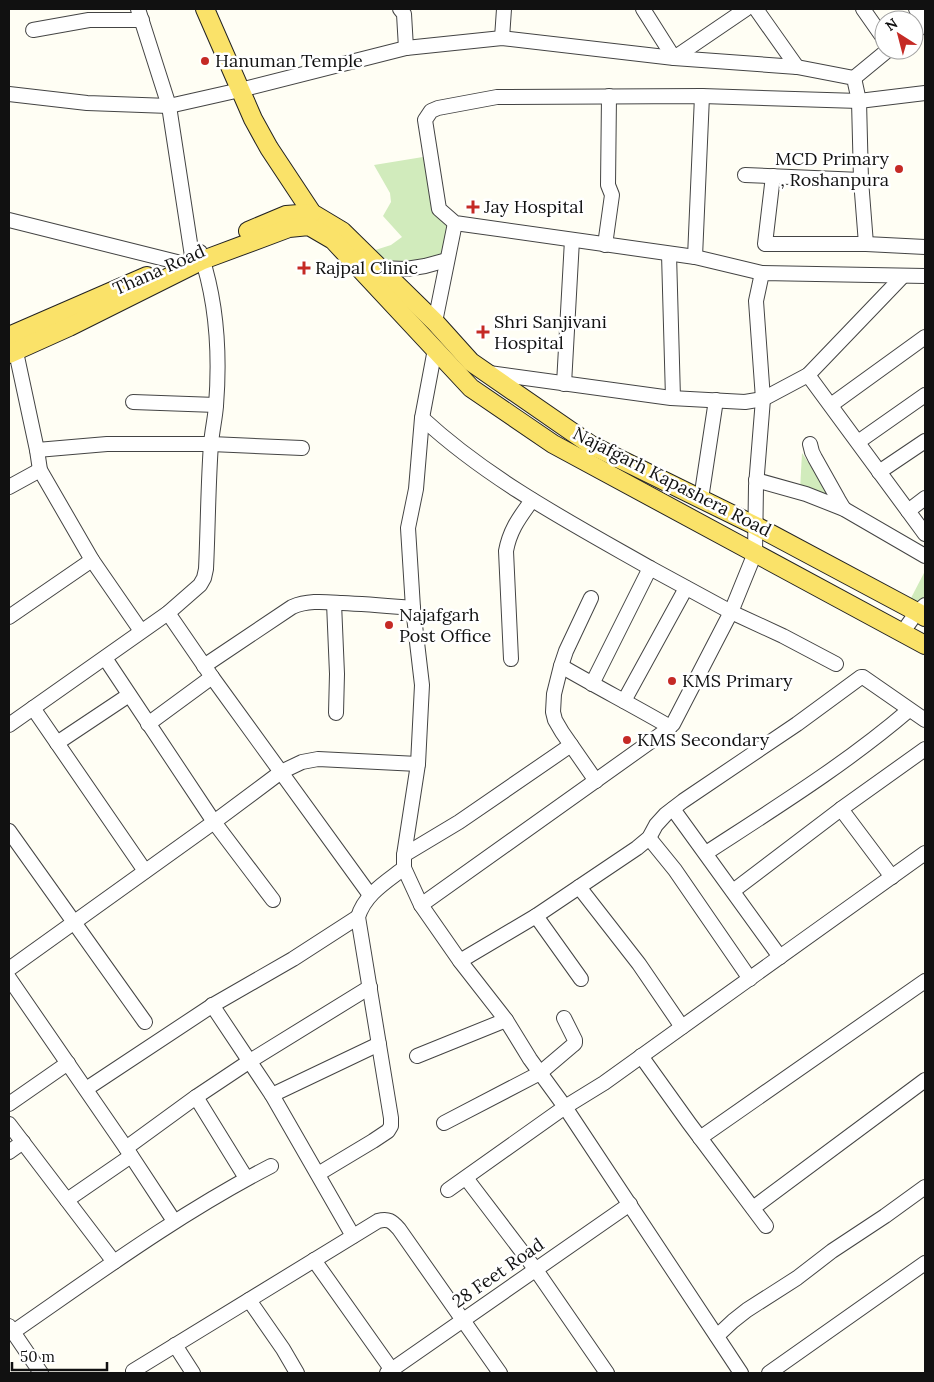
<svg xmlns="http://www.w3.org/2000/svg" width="934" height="1382" font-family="Lora,serif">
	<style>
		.green { fill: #d1ebbc }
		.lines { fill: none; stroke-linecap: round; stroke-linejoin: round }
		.minor-casing { stroke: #444; stroke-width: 16 }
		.major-casing { stroke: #222; stroke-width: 20 }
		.minor { stroke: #fff; stroke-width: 14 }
		.major { stroke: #fae269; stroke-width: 18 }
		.poi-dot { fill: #c52a25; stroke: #fff; stroke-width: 2 }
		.labels { text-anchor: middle; stroke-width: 5; stroke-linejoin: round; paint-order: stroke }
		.poi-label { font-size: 18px; fill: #111; stroke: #fff; text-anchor: start }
		.street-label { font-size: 18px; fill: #111; stroke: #fff }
	</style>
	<rect width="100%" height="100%" fill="#fffef4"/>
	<g class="green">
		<polygon points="429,156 437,210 453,224 446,259 383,268 369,252 391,245 402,237 383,216 391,202 390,193 374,165"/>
		<polygon points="802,453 837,505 800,490"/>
		<polygon points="925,571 925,604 922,606 910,600"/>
	</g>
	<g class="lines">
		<defs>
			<g id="minor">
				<polyline points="138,9 169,106 192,256"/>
				<polyline points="400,9 404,14 406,48"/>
				<polyline points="643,9 674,58 746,9"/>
				<polyline points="756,9 797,67"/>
				<polyline points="863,9 884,39"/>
				<polyline points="916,9 925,21"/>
				<polyline points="33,30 89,20 142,20"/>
				<polyline points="914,32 925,24"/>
				<polyline points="502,38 504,9"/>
				<polyline points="854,78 888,50"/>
				<polyline points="9,94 87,103 169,106 240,90 406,48 502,38 674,58 797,67 854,78 859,101 861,180 866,244"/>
				<polyline points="745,175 861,180"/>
				<polyline points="773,176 765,244 866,244 925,247"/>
				<polyline points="9,220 177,262"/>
				<polyline points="605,245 612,195 608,185 609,96"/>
				<polyline points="669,254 673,398"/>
				<polyline points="695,257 702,96"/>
				<polyline points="378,268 406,269 425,266 447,260"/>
				<polyline points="762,273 695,257 455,223 439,209 425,120 431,111 438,108 497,97 702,96 859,101 925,93"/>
				<polyline points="435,322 455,223"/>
				<polyline points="13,342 16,352 37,450 40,470 92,560 141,631"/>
				<polyline points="435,349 422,418 416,489 408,528 413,608 422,685 418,764 404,855 404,868 421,905 460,961 506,1020 530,1059 565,1107 741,1373"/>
				<polyline points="489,373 671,398 745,402 763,399 808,375 903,276"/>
				<polyline points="808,375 925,534"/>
				<polyline points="564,384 572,240"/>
				<polyline points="133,402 216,405"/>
				<polyline points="831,405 925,337"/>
				<path d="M422,418C489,480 571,523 650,568"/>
				<polyline points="858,442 925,395"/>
				<polyline points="810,444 812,452 815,458 838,499 844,509"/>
				<polyline points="37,450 107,444 211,444 302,448"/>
				<polyline points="879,472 925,441"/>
				<polyline points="756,480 806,494 844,509 925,556"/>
				<polyline points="9,487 40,470"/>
				<polyline points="701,499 716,400"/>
				<polyline points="908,511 925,498"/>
				<polyline points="591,598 566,651 561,666 554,694 553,712 555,720 562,732 596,781"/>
				<polyline points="334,603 337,674 336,713"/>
				<polyline points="168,613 212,677 370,895"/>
				<polyline points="9,617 92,560"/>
				<polyline points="902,633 917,612 925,605"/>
				<polyline points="105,658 214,822 273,900"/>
				<path d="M511,659L506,551C510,529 520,517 532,500"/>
				<path d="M204,666L292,607C308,600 325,602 342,603C366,604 389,606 413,608"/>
				<path d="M561,666C597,687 634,706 670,727"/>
				<polyline points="592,684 650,568 731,612 783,636 836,664"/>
				<polyline points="624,701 686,588"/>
				<polyline points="33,708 145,871"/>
				<polyline points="148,724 212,677"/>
				<path d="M9,725L168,613L200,585L204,578L206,569C208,528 208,485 211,444C212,431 215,419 216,406C220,355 217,301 200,252"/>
				<polyline points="57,743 129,695"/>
				<polyline points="673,809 780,957"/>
				<polyline points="841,809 892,877"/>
				<polyline points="9,831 145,1022"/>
				<polyline points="649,838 675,870 750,979"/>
				<path d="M706,853C775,808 846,764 909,710"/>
				<polyline points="404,855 459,822 571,745"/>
				<polyline points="579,887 639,964 682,1027"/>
				<polyline points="733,891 841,809 925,749"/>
				<polyline points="421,905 664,732 673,724 731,612 755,553 756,486 763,399 756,301 762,273 925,276"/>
				<polyline points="536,916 581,979"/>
				<polyline points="460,961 536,916 637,848 649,838 656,825 666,814 683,801 797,724 861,677 863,677 925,720"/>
				<polyline points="9,969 214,822 281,772 302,762 318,759 418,764"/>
				<polyline points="9,978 126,1148 174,1221"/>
				<polyline points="212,1005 272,1095 353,1236"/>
				<polyline points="417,1056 506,1020"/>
				<polyline points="641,1056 689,1123 766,1226"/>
				<polyline points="86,1089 213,1005 293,959 358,917"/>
				<polyline points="272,1095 379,1044"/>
				<polyline points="196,1097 246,1178"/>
				<polyline points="9,1104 68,1063"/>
				<polyline points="444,1123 540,1073 573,1045 575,1043 575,1040 564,1018"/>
				<polyline points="9,1124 114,1262"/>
				<polyline points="700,1138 925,981"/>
				<polyline points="126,1148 196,1097 250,1061 370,987"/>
				<polyline points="9,1152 23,1142"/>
				<path d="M318,1174L373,1141L388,1131L391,1126V1118L358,917C365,894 386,882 404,868"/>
				<polyline points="466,1178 536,1270 607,1373"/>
				<polyline points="448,1190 565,1107 604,1083 682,1027 925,853"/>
				<polyline points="67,1200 131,1156"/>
				<polyline points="753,1208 925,1080"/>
				<polyline points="314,1260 394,1373"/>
				<polyline points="249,1300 283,1349 297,1373"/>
				<polyline points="9,1326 41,1373"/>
				<path d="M13,1332C97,1274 180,1213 271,1166"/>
				<polyline points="717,1336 733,1321 747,1310 797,1278 832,1251 885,1216 925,1187"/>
				<polyline points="175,1345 193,1373"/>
				<path d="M133,1371L378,1221C388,1218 392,1221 399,1229L500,1373"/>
				<polyline points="387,1373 630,1204"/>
				<polyline points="769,1373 925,1263"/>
			</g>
			<g id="major">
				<polyline points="205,9 253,119 269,148 312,213 342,231 435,322 471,362 591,445 756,526 917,612 925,617"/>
				<polyline points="248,231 286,215 312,213"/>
				<polyline points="9,336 147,276"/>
				<polyline points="9,354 69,327 203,260 289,228 309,226 333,240 471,388 553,444 925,645"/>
			</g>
		</defs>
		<use href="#minor" class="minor-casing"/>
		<use href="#major" class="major-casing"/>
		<use href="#minor" class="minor"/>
		<use href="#major" class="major"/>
	</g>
	<g class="poi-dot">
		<circle cx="205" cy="61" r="5"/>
		<circle cx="899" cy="169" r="5"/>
		<path d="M470.5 199.5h5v5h5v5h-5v5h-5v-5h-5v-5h5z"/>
		<path d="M301.5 260.5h5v5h5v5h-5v5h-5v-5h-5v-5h5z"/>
		<path d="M480.5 324.5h5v5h5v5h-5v5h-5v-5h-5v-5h5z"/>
		<circle cx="389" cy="625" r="5"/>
		<circle cx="672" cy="681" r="5"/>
		<circle cx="627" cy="740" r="5"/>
	</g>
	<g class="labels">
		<g class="poi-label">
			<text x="215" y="67">Hanuman Temple</text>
			<text x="889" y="165" text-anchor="end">MCD Primary<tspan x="889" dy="21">, Roshanpura</tspan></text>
			<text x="484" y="213">Jay Hospital</text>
			<text x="315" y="274">Rajpal Clinic</text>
			<text x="494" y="328">Shri Sanjivani<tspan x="494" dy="21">Hospital</tspan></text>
			<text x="399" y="621">Najafgarh<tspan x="399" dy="21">Post Office</tspan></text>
			<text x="682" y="687">KMS Primary</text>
			<text x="637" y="746">KMS Secondary</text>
		</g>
		<g class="street-label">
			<text transform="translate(159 270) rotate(-24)" y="6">Thana Road</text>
			<text transform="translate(672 482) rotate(27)" y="6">Najafgarh Kapashera Road</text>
			<text transform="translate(498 1273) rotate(-35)" y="6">28 Feet Road</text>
		</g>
	</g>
	<rect width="934" height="1382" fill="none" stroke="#111111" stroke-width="20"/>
	<g transform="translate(899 35) rotate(324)"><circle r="24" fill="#ffffff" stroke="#a0a0a0"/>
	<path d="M0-4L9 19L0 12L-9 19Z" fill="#c52a25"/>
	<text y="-8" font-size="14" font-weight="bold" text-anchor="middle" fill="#111111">N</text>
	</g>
	<path d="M12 1362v8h95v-8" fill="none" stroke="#111111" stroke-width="2.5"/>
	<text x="20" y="1362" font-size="15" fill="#111111" stroke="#ffffff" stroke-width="4" paint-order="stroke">50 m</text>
</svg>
